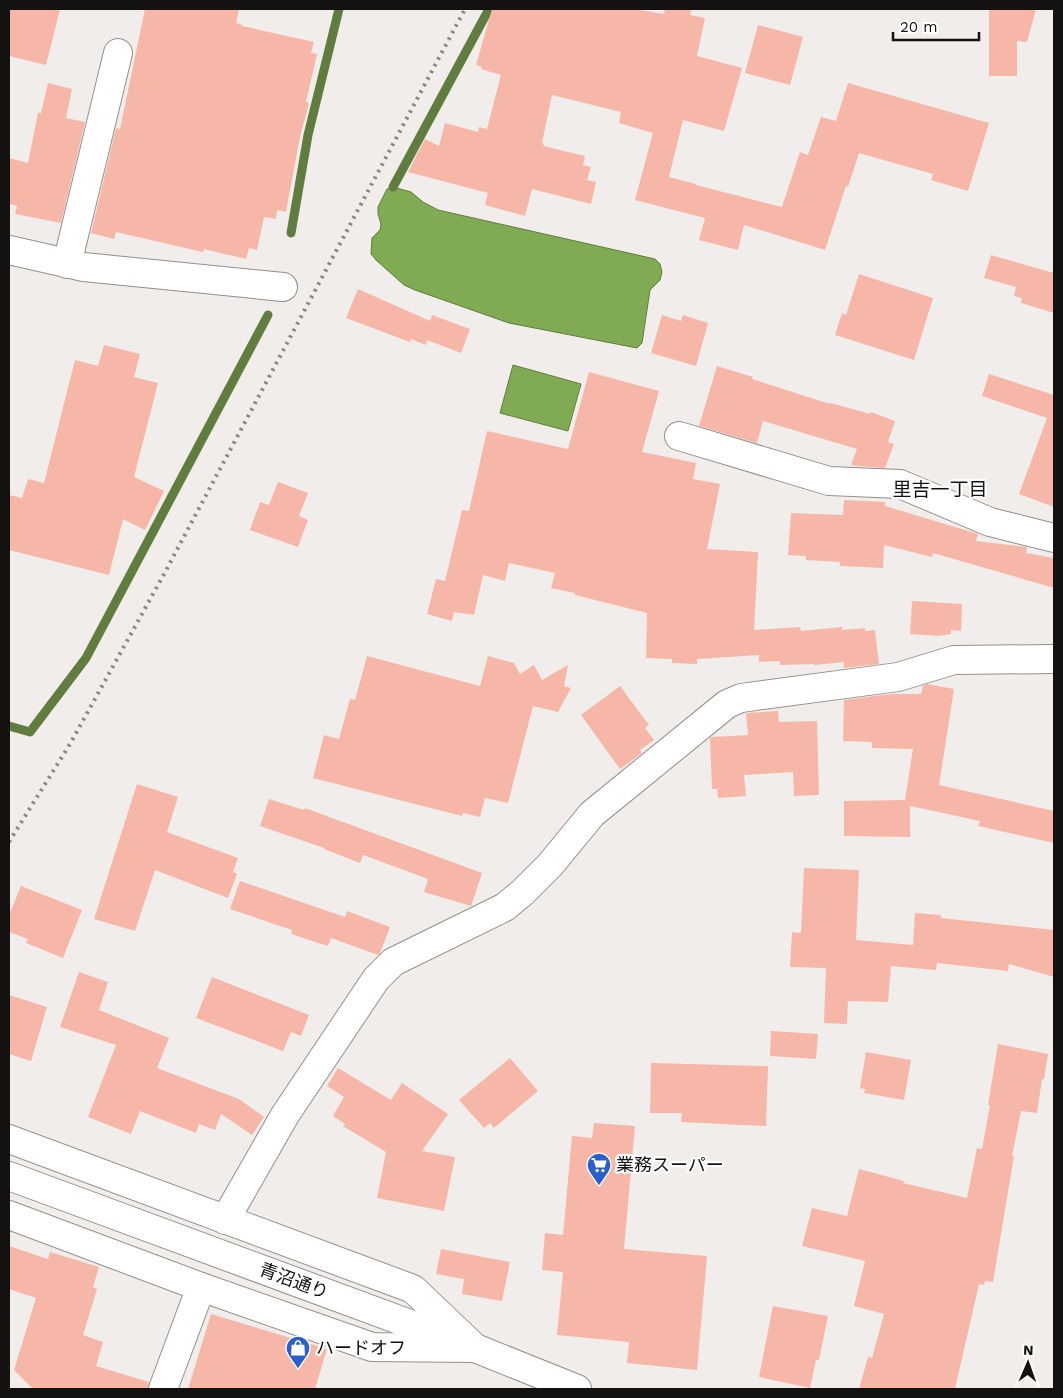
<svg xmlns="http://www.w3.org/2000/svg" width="1063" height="1398" font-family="'Work Sans','Noto Sans JP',sans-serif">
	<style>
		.water { fill: #81ab53; stroke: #607d3f }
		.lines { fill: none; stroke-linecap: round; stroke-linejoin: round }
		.stream { stroke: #607d3f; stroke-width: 9 }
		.building { fill: #f6b7a9 }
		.minor-casing { stroke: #93908c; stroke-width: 30 }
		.tertiary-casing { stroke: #93908c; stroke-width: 30 }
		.minor { stroke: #fff; stroke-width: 28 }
		.tertiary { stroke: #fff; stroke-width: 28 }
		.rail { stroke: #8a8886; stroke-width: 4; stroke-dasharray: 2.5 5; stroke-linecap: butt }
		.labels { text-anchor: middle; stroke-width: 4.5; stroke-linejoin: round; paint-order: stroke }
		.poi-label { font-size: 18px; fill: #131211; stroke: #fff; text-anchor: start }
		.street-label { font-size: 18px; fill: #131211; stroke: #fff }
		.neighbourhood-label { font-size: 19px; fill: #131211; stroke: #fff }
	</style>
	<rect width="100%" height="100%" fill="#f1edea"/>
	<g class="water">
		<polygon points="393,187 411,192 423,202 438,210 655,259 660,264 662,272 660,280 650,290 642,343 637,348 509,323 415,290 404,285 376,260 371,254 372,238 380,230 381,224 378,214 378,207 387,189"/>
		<polygon points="513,365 581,384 568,431 500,413"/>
	</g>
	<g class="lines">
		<g class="stream">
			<polyline points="393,187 489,9"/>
			<polyline points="291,233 308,135 339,9"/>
			<polyline points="9,726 30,732 86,658 268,315"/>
		</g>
	</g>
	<g class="building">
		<polygon points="9,9 60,9 46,65 9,56"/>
		<polygon points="145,9 239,9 236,23 243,25 242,26 314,42 311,53 317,54 306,102 309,103 300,137 286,212 277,210 276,219 264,217 257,250 249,248 246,259 204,249 203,252 116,232 114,239 91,233 116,128 120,129"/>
		<polygon points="492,9 635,9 664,14 665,9 692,9 690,15 705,18 697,56 742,68 724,131 683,120 669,177 696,184 696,185 782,207 800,152 808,155 821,117 836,121 848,83 989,123 968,191 931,180 933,174 859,153 848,187 846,186 825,250 744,225 738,250 699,240 705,218 635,200 653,133 619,123 621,112 552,95 542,143 544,144 543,146 585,156 583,165 591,167 587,180 596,182 591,204 532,189 525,216 485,205 488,193 408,172 425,139 439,146 445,123 478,132 479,127 487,129 501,75 481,69 482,67 476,65"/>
		<polygon points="989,9 1036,9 1027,42 1017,41 1017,76 989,76"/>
		<polygon points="758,25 803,37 790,85 745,73"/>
		<polygon points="48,83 72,89 66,118 85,122 61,223 15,214 17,206 9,204 9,158 28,163 38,113 41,113"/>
		<polygon points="991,255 1054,273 1054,313 1021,303 1022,298 1014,296 1016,287 984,278"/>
		<polygon points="859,274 933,298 914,360 835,335 842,313 846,315"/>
		<polygon points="358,289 430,321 432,315 470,329 461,353 427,340 426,345 411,339 410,342 346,318"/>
		<polygon points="662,315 681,321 683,315 708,323 696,366 651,353"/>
		<polygon points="104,345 140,354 134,377 158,383 134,477 164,491 145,530 123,519 109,575 9,550 9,495 22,498 28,479 44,483 75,360 98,366"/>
		<polygon points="717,366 753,377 752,379 830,404 831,403 870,414 871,412 895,421 888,442 894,444 885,468 856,466 851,465 857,449 763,421 757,443 699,426"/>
		<polygon points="589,372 659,391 642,452 696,463 693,479 720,484 707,549 758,552 754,630 800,627 801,631 842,627 842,630 865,628 865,631 875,630 879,664 844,668 844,662 814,665 814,664 780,665 780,661 759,662 759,655 697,659 697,664 672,663 672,659 646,658 647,613 575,595 575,593 551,588 555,573 509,563 505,581 483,575 474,615 454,612 452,621 427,614 436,579 445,581 462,510 469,511 487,431 568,449"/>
		<polygon points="989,374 1054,395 1054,507 1019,494 1047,418 982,396"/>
		<polygon points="278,482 308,493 299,516 308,520 298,547 250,530 260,502 269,505"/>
		<polygon points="844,500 885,502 885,506 978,534 976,541 1027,547 1026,553 1054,558 1054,588 933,553 932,557 884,545 883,568 840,566 840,562 806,560 806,556 788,555 791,513 843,515"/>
		<polygon points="912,601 962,604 961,631 951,630 951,634 938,636 910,634"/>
		<polygon points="367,656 480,686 488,656 514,663 520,674 534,665 542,680 568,665 564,686 571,688 558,712 533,706 508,803 485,798 480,817 463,813 462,816 313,778 324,735 339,739 350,699 355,700"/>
		<polygon points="927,684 954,689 939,785 1054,811 1054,843 978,826 980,821 910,806 910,837 844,836 844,801 905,800 913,749 872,748 872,742 843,741 844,700 891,694 921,694 923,686"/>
		<polygon points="620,686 649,725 645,728 654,740 640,750 642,753 620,769 581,715"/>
		<polygon points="778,711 779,722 817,721 819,795 794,796 793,772 744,775 746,796 718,798 717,789 712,789 710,738 712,737 748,735 746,713"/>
		<polygon points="137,784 178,797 167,832 238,858 233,872 237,874 228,898 155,870 135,931 94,919"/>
		<polygon points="269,799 304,810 305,808 482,873 471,906 424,892 428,879 363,855 360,863 324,849 324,848 260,826"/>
		<polygon points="804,868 859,870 856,940 913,945 915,913 941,915 941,918 1054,930 1054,977 1009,964 1008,971 937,963 936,970 891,966 888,1002 848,1001 847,1024 824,1023 826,968 790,967 792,932 801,933"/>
		<polygon points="240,881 345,917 347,911 390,927 380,953 378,955 331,938 328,946 291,934 292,930 230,909"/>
		<polygon points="21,886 82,910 63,958 26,943 28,939 9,932 9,915"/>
		<polygon points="79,972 108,982 99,1010 169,1038 157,1068 239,1099 264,1117 252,1135 221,1114 215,1130 199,1124 196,1133 140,1111 131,1134 88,1117 116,1045 60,1027"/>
		<polygon points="212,977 309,1015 301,1036 291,1032 283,1051 196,1018"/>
		<polygon points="9,995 47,1007 31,1061 9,1054"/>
		<polygon points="771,1031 818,1034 816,1059 770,1056"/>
		<polygon points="998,1044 1048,1054 1044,1079 1042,1079 1037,1113 1021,1111 1012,1156 1014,1156 993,1282 985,1281 984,1285 979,1284 955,1389 859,1389 868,1357 872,1358 884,1314 854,1306 865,1261 802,1246 812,1208 847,1216 859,1169 904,1181 903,1183 967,1198 977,1148 982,1149 990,1105 988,1105"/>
		<polygon points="866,1052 911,1060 904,1100 864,1093 865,1089 860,1088"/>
		<polygon points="510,1058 538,1091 494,1128 490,1123 484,1128 459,1100"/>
		<polygon points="651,1063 768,1066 766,1126 681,1122 682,1113 650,1113"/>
		<polygon points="338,1068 391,1100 402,1083 448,1114 422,1151 455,1157 444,1211 377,1198 386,1152 343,1126 345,1124 333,1116 344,1097 327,1086"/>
		<polygon points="594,1123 635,1126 624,1249 707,1256 697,1370 627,1363 629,1342 557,1335 563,1272 542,1270 545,1233 563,1235 572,1136 592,1138"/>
		<polygon points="9,1246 48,1259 50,1252 99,1267 93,1287 97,1289 83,1335 103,1342 96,1366 149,1382 148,1389 33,1389 14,1370 36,1298 9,1289"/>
		<polygon points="441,1249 510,1262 502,1301 462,1294 464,1279 436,1274"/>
		<polygon points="773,1306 828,1316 819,1360 816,1360 810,1388 759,1377"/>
		<polygon points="211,1314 327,1349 315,1389 188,1389"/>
	</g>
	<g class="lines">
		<defs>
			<g id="minor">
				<polyline points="9,250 84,267 283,287"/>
				<polyline points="67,264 118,53"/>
				<polyline points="679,436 829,481 900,484 990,522 1054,538"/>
				<polyline points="9,1139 413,1289 475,1348 372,1347 201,1287 9,1215"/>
				<polyline points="225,1220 285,1115 376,979 393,962 505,907 523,892 550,865 592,814 727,704 741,698 898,677 954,660 1054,659"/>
				<polyline points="163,1389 201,1287"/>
			</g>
			<polyline id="tertiary" points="9,1176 475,1348 577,1389"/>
		</defs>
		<use href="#minor" class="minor-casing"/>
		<use href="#tertiary" class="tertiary-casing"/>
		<use href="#minor" class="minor"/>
		<use href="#tertiary" class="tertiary"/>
		<polyline class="rail" points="9,842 70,744 163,576 465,9"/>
	</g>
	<defs>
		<symbol id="supermarket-pin" viewBox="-11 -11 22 30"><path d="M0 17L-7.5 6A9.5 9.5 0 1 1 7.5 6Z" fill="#2960cd" stroke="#fff"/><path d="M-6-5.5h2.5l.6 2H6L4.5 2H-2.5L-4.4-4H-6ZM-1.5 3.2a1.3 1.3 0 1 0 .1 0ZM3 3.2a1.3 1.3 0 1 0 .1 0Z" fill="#fff"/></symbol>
		<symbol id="shop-pin" viewBox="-11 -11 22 30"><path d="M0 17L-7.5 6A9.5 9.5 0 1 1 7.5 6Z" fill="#2960cd" stroke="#fff"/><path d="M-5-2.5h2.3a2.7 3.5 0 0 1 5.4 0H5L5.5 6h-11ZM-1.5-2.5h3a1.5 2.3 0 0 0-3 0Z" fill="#fff"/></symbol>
	</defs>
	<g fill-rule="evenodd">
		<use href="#supermarket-pin" x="585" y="1151" width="28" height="38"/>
		<use href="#shop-pin" x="284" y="1334" width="28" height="38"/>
	</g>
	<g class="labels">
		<g class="poi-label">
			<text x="616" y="1171">業務スーパー</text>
			<text x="316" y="1354">ハードオフ</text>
		</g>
		<g class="street-label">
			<text transform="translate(294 1281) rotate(20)" y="6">青沼通り</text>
		</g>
		<g class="neighbourhood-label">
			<text x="940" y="496">里吉一丁目</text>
		</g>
	</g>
	<rect width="1063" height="1398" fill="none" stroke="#131211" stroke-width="20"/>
	<g transform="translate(1028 1363) rotate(2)" stroke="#ffffff" stroke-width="4" paint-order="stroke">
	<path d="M0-4L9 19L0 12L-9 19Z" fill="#131211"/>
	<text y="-8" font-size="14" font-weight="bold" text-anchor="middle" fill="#131211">N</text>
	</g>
	<path d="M893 32v8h86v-8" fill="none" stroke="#131211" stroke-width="2.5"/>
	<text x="900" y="32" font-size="15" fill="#131211" stroke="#ffffff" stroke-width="4" paint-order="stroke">20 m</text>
</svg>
